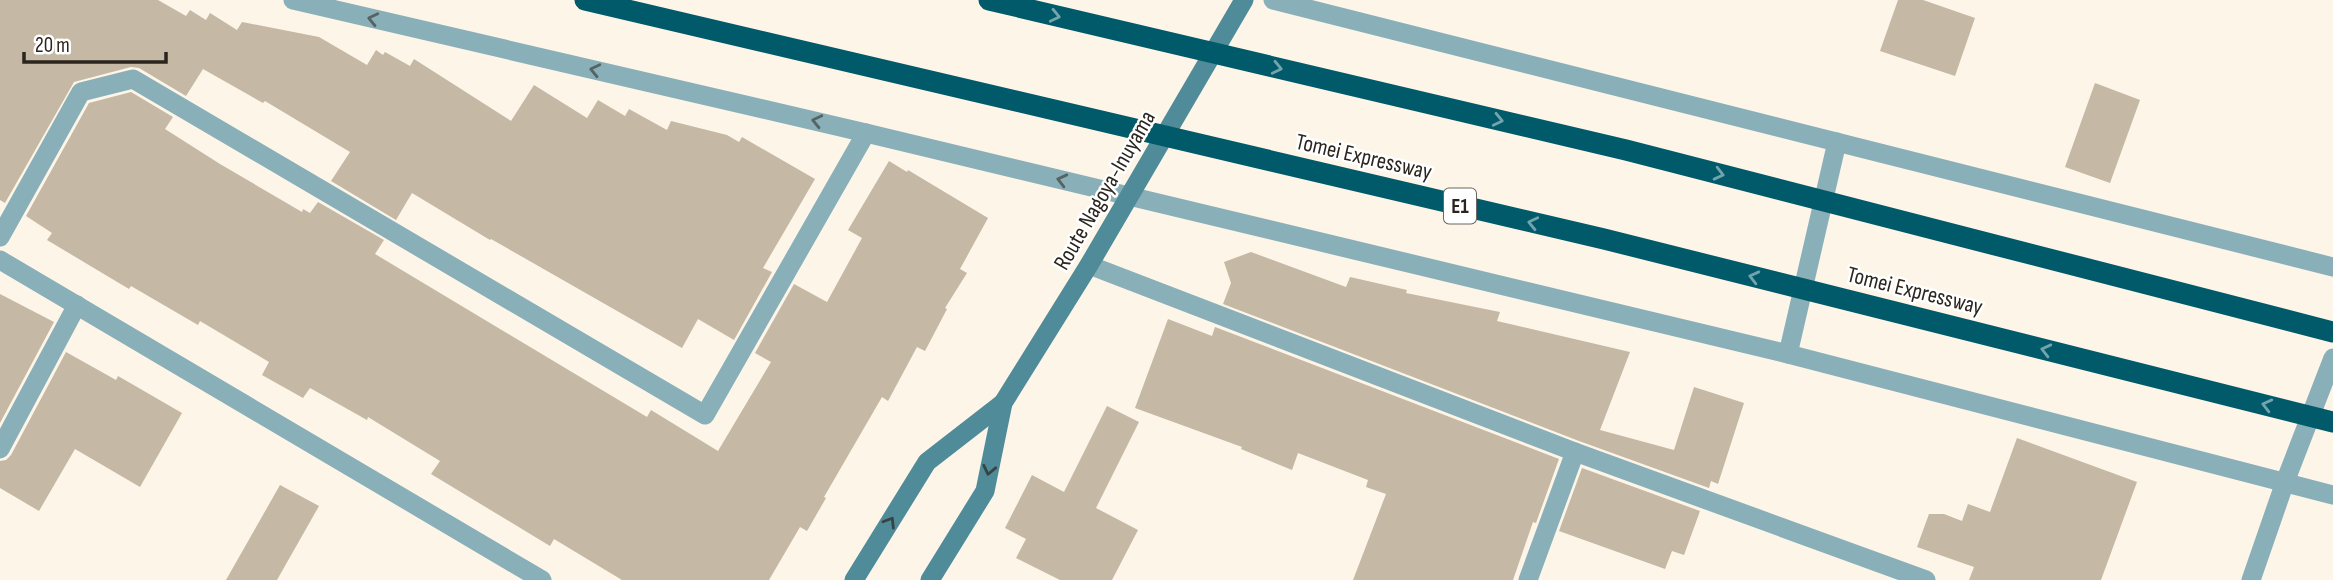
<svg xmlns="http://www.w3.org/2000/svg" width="2333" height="580" font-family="'Sofia Sans Condensed',sans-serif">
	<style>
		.building { fill: #c5b8a4 }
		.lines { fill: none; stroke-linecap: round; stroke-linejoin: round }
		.minor { stroke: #89afb8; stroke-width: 19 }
		.secondary { stroke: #508b99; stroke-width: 19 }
		.motorway-bridge { stroke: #005a6a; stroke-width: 21 }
		.oneway { stroke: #73a4ad }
		.oneway2 { stroke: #556363 }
		.oneway3 { stroke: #364443 }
		.labels { text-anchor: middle; stroke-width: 5; stroke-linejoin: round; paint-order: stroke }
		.shield { fill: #fff; stroke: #6b6662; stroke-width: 2 }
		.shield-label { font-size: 21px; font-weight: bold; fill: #2b251e }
		.street-label { font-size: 23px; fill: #2b251e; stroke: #fff }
	</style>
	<rect width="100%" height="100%" fill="#fdf5e8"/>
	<g class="building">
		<polygon points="0,0 158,0 186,16 190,10 206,20 210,13 237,30 242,22 319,37 367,65 376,50 383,55 385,52 410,66 414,59 511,121 534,85 587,118 598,100 625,116 629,109 667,130 671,121 727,135 739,142 742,137 815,179 763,268 772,272 734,340 698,319 682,348 491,239 490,240 412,193 396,220 331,181 350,152 265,101 263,103 203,69 186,96 139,68 131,67 74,82 5,203 0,200"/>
		<polygon points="1898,0 1923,0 1975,18 1955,76 1880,51"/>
		<polygon points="2095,83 2140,100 2110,183 2065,167"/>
		<polygon points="131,92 173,117 165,129 220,164 302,212 303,209 310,213 318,202 384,240 375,254 647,417 651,410 718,451 771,362 755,353 794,284 827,302 862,238 848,230 889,161 907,172 908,170 988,218 960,269 967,273 945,308 947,309 925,351 917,347 888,401 882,397 824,497 826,498 807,531 800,527 769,580 622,580 554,539 550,546 431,474 440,461 368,417 367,420 310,388 303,398 262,375 269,362 200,321 198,325 131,286 129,289 47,240 52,233 26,216 89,103"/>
		<polygon points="1251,252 1346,287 1350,277 1407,290 1406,293 1500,312 1497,321 1630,352 1600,430 1674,450 1694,387 1744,403 1718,484 1711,481 1709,488 1579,441 1223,304 1231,283 1224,262"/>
		<polygon points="0,294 54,322 0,423"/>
		<polygon points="1168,319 1212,336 1215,327 1559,459 1536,523 1533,522 1513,580 1353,580 1386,494 1366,487 1368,480 1298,453 1292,470 1241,449 1242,447 1135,408"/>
		<polygon points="66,352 116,380 118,376 182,413 140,487 75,449 39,511 0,488 0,461 6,460 11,455"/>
		<polygon points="1107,406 1139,422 1096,508 1138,530 1112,580 1060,580 1016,558 1026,539 1005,528 1032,475 1064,492"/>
		<polygon points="2017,438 2137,482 2101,580 1969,580 1974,567 1917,547 1929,514 1944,514 1962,521 1968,504 1990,512"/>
		<polygon points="1582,468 1700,511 1684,555 1672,551 1665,569 1559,531"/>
		<polygon points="280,485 319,506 277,580 226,580"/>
	</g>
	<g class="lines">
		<g class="minor">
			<polyline points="293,0 866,133 1788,354 2333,495"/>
			<polyline points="1273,0 2333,267"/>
			<polyline points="0,237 81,92 133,79 705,415 866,133"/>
			<polyline points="0,260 542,580"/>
			<polyline points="1089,265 1575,452 1926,580"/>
			<polyline points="1788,354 1837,142"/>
			<polyline points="0,449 77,305"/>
			<polyline points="1528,580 1575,452"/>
			<polyline points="2251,580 2285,482 2333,358"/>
		</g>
		<g class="secondary">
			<polyline points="854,580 927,462 1003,403"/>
			<polyline points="930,580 985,491 1003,403 1089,265 1244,0"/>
		</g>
		<g class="motorway-bridge">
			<polyline points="585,0 1604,239 2333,422"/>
			<polyline points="989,0 1626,150 2333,332"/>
		</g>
	</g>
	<defs><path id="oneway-chevron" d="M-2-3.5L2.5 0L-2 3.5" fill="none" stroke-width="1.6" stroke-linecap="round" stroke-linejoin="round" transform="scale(1.75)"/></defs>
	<g class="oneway">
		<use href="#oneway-chevron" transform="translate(1055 16) rotate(13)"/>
		<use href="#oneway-chevron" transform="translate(1277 68) rotate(13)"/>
		<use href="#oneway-chevron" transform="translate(1498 120) rotate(13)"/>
		<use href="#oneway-chevron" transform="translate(1719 174) rotate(14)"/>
		<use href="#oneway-chevron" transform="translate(1533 223) rotate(-167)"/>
		<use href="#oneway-chevron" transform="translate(1754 277) rotate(-166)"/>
		<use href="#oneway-chevron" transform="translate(2046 350) rotate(-166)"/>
		<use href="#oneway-chevron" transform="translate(2267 405) rotate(-166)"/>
	</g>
	<g class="oneway2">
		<use href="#oneway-chevron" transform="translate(373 19) rotate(-167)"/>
		<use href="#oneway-chevron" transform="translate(595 70) rotate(-167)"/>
		<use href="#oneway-chevron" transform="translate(817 121) rotate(-167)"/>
		<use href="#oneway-chevron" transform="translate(1062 180) rotate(-166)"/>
	</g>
	<g class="oneway3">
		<use href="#oneway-chevron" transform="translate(989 470) rotate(102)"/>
		<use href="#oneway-chevron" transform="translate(890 522) rotate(-58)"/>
	</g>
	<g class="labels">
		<rect class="shield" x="1444" y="188.5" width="32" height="35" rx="5"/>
		<g class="shield-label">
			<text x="1460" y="213">E1</text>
		</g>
		<g class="street-label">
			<text transform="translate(1364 156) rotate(13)" y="8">Tomei Expressway</text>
			<text transform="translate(1104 190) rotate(-60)" y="8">Route Nagoya-Inuyama</text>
			<text transform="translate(1915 290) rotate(14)" y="8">Tomei Expressway</text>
		</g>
	</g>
	<path d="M24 52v10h142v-10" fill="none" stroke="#2b251e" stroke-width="3.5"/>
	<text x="35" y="52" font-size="21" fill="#2b251e" stroke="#ffffff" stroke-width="5" paint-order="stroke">20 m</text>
</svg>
